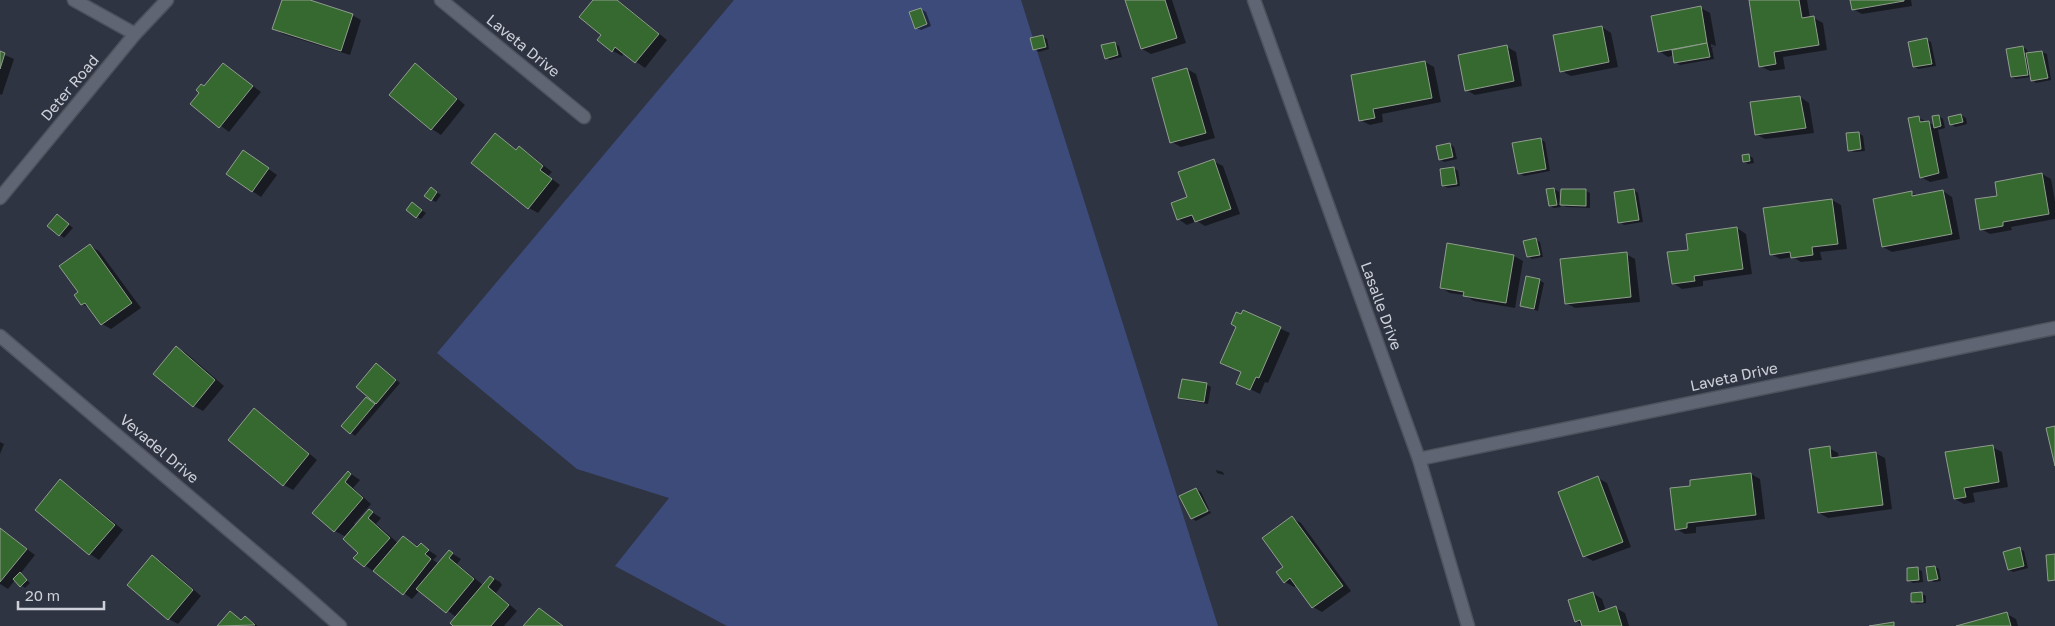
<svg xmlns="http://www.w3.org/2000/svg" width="2055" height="626" font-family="'Golos Text',sans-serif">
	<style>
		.green { fill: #3d4b7a }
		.shadow { fill: #0007 }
		.building { fill: #36692f; stroke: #909d8e }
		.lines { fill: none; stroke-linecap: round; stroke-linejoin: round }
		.minor-casing { stroke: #4e525d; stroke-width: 15 }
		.minor { stroke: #606574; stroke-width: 12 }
		.labels { text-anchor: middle; stroke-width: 4; stroke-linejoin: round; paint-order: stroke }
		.street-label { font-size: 15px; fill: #ced1da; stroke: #2f3442 }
	</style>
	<rect width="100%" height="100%" fill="#2f3442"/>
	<polygon class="green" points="734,0 1021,0 1218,626 727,626 615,566 669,498 577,469 437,353"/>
	<g class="shadow">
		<polygon points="283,0 306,0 352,15 361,20 350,55 283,34 274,29"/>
		<polygon points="595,0 618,0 667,40 645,68 624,53 622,56 613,51 603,35"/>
		<polygon points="1127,0 1172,0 1186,43 1151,54 1142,49"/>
		<polygon points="1750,0 1807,0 1810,18 1814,18 1823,23 1827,50 1783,57 1785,69 1770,71 1760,66"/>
		<polygon points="1852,0 1911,0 1912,6 1862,14 1853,9"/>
		<polygon points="1701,8 1710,13 1716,46 1711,44 1711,47 1714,48 1712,48 1714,59 1680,65 1675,62 1674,55 1668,57 1659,51"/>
		<polygon points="921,9 926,12 931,26 921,30 916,28"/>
		<polygon points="1602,27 1611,33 1618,67 1571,76 1562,71"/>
		<polygon points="1042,36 1047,39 1049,49 1039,52 1034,49"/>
		<polygon points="1927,40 1931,42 1936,66 1918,69 1914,66"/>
		<polygon points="1114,43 1119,46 1122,57 1110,60 1106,58"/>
		<polygon points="1507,47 1516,52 1522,86 1475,95 1466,90"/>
		<polygon points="2023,47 2027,50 2028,54 2042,52 2047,54 2051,80 2036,83 2032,80 2031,77 2016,79 2012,77"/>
		<polygon points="0,53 14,59 2,95 0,94"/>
		<polygon points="1425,62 1434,67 1441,102 1382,114 1383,122 1370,125 1360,120"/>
		<polygon points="224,64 261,92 229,132 192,104"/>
		<polygon points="415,65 424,70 465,105 441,135 432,129 390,95"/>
		<polygon points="1187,69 1196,74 1215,138 1181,147 1172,142"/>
		<polygon points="1800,97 1809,103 1814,133 1765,139 1756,134"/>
		<polygon points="1961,115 1966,118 1967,124 1955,127 1951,124"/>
		<polygon points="1939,116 1943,119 1945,128 1938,130 1948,178 1930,182 1921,177 1919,118 1935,126"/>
		<polygon points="1859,133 1863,136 1865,151 1854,152 1849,150"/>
		<polygon points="495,135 517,150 519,148 528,153 552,172 548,176 560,185 538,213 529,208"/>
		<polygon points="1540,139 1545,142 1550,171 1524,176 1519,173"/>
		<polygon points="1450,144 1454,147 1457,159 1444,162 1440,159"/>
		<polygon points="1749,156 1753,158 1754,163 1748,164 1744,161"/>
		<polygon points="252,157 277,175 261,197 252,191"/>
		<polygon points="1213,161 1223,166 1240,214 1205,226 1197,221 1187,225 1178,219 1188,198"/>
		<polygon points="1454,168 1458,171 1460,186 1448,188 1444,186"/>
		<polygon points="2042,174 2051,179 2055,201 2055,219 2011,227 2012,230 1990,234 1981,229 1999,197 1996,183"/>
		<polygon points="1554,189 1559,192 1560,201 1586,191 1590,193 1590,208 1566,207 1561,204 1561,207 1554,208 1550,206 1547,190"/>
		<polygon points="1634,190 1638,193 1643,222 1624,225 1620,222"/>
		<polygon points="435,191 441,195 436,202 432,200"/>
		<polygon points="1943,191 1952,197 1960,239 1892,252 1883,247 1911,193 1918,196"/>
		<polygon points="1832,200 1841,205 1847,249 1820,252 1822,260 1801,262 1793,257 1780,259 1771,254"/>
		<polygon points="416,206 426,213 421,219 417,217"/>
		<polygon points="61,218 73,228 64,238 49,226"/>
		<polygon points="1737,228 1746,234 1752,274 1703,281 1703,286 1682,289 1673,283 1689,251"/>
		<polygon points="1536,240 1540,242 1543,257 1532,259 1528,256"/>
		<polygon points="90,246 99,251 141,308 111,329 102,324 91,309 82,304 80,292"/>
		<polygon points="1626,254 1635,259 1640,302 1575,308 1566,303"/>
		<polygon points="1514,256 1523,261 1515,308 1474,301 1464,295 1450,293 1441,288"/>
		<polygon points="1539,280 1544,283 1538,311 1521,306"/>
		<polygon points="1243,312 1290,333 1268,383 1265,382 1260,394 1238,383 1242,373 1237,327"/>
		<polygon points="177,348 186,353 224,386 203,411 194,406"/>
		<polygon points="380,367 400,383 355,436 343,426 366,398 376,404 377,403 358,387"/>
		<polygon points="1206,384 1211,387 1208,404 1184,400 1180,397"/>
		<polygon points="254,410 263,415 317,460 293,490 284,485"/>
		<polygon points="0,442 4,444 0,454"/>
		<polygon points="1992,447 2002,452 2008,487 1973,493 1975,502 1964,504 1955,499"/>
		<polygon points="1829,448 1838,453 1839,458 1875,453 1885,458 1892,509 1828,518 1819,513"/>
		<polygon points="1216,470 1223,472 1224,475 1217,473"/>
		<polygon points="348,472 360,480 353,488 371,504 354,524 356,526 369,510 381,518 376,524 398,543 403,537 419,547 421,545 437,556 433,560 439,564 450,552 461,559 457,564 483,585 491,577 500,582 502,585 496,593 517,611 504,626 455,626 456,617 420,590 412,599 355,558 360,553 346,537 335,531 314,513"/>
		<polygon points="1751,474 1760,479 1765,519 1696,527 1696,533 1685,534 1676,529 1692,487"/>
		<polygon points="1598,478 1607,483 1631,547 1593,561 1584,556"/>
		<polygon points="60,481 69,486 123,530 99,560 90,554 36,510"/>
		<polygon points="1196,489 1201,492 1209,509 1192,517 1192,519 1192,518"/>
		<polygon points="1210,511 1211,513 1196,521 1193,519"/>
		<polygon points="1292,518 1301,523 1351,591 1322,612 1313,607 1297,585 1294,587 1285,582 1285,568"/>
		<polygon points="0,529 35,555 20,574 30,583 25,588 15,580 8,589 0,584"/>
		<polygon points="2020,549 2024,551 2028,568 2013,572 2009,570"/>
		<polygon points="153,557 162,562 201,596 178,624 169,619"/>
		<polygon points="1935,567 1939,569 1941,581 1934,582 1929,580"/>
		<polygon points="1917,569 1922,571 1923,582 1913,583 1908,580"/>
		<polygon points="1593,593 1602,599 1606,611 1616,608 1625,613 1629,626 1583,626 1576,621"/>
		<polygon points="1922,594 1926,596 1926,603 1917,604 1912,601"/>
		<polygon points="230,612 242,620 245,617 258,626 219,626"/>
		<polygon points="2007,614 2016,619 2018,626 1960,626"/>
	</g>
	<g class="building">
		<polygon points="282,0 310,0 353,14 341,51 272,29"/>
		<polygon points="593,0 617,0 659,34 635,63 615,47 612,52 597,40 601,35 579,17"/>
		<polygon points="1125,0 1165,0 1177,38 1141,49"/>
		<polygon points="1749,0 1799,0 1802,18 1814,16 1819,45 1774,52 1776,64 1759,67"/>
		<polygon points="1850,0 1904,0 1904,1 1852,10"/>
		<polygon points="1701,6 1707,43 1658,52 1651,16"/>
		<polygon points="921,8 927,24 915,29 909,12"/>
		<polygon points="1602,26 1609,62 1560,72 1553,35"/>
		<polygon points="1043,35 1046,47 1033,50 1030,38"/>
		<polygon points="1927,38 1932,64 1913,67 1908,42"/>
		<polygon points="1115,42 1118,55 1105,59 1101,45"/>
		<polygon points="1707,43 1710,57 1674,63 1672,50"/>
		<polygon points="1507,45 1514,81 1465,91 1458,55"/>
		<polygon points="2023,46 2028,75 2011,77 2006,49"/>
		<polygon points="0,51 5,53 0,69"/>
		<polygon points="2042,51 2048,78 2031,81 2026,53"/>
		<polygon points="1425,61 1432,98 1373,109 1375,118 1359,121 1351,75"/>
		<polygon points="223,63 253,86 219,128 190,104 199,93 196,90 201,84 204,86"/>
		<polygon points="415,63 457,99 431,130 389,95"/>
		<polygon points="1187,68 1206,133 1170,143 1152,78"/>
		<polygon points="1800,96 1806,128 1755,135 1750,102"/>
		<polygon points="1961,114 1963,122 1950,125 1948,117"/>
		<polygon points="1939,115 1941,126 1934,128 1932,116"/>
		<polygon points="1919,116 1920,122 1929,121 1939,173 1920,178 1908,118"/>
		<polygon points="1859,132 1861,149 1848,151 1846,133"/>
		<polygon points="495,133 516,150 519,146 543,166 540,170 552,179 528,209 471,163"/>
		<polygon points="1541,138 1546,169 1518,174 1512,143"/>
		<polygon points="1450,143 1453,157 1439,160 1436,146"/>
		<polygon points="243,150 269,168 252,192 226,174"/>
		<polygon points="1749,154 1750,161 1743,162 1742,155"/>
		<polygon points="1214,159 1231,209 1195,222 1192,215 1177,220 1171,203 1187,197 1178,172"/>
		<polygon points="1454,167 1457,184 1442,186 1440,169"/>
		<polygon points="2042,173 2049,214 2003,222 2003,226 1980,230 1975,199 1997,196 1995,182"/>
		<polygon points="431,187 437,192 431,201 424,196"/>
		<polygon points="1554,188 1557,205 1549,206 1546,189"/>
		<polygon points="1561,189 1586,189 1586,206 1560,205"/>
		<polygon points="1634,189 1639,220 1618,223 1614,192"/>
		<polygon points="1943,190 1952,234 1882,247 1873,199 1912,191 1912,196"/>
		<polygon points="1832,199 1838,244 1812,247 1813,255 1791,258 1790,252 1770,255 1763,208"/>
		<polygon points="412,202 422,210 416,218 406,210"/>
		<polygon points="57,214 69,224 59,236 47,226"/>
		<polygon points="1737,227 1743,269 1694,276 1695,281 1672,284 1667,252 1688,250 1686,234"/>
		<polygon points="1536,238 1540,255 1527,257 1523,241"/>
		<polygon points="1447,243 1514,255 1506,303 1463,296 1464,292 1440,288"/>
		<polygon points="90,244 132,303 101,325 85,303 81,305 74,295 78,292 59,266"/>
		<polygon points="1627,252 1631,297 1565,304 1560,259"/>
		<polygon points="1526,276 1540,279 1534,309 1520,306"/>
		<polygon points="1243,310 1281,327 1259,378 1256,377 1250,390 1236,384 1241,372 1220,363 1236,327 1231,324 1236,312 1241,314"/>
		<polygon points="176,346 215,380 193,407 153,374"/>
		<polygon points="376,363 396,380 376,404 356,387"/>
		<polygon points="1182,379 1207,383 1204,402 1178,398"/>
		<polygon points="366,397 375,404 350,434 341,426"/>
		<polygon points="254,408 309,454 283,486 228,440"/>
		<polygon points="2055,426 2055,466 2046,428"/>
		<polygon points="1993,445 1999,482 1964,488 1966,497 1954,499 1945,452"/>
		<polygon points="1830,446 1831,458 1876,452 1883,505 1818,513 1809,449"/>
		<polygon points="348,471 351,474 345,482 363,498 334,532 312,513"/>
		<polygon points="1751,473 1756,515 1687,523 1687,528 1675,530 1670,488 1690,486 1690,480"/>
		<polygon points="1598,476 1623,542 1583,557 1558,492"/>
		<polygon points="60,479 115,525 89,555 35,510"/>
		<polygon points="1196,488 1208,511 1191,519 1179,496"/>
		<polygon points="369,509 373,512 368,518 390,538 364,567 353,558 358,553 343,539"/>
		<polygon points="1292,516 1343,586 1312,608 1290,578 1284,583 1276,572 1283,567 1262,538"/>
		<polygon points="0,528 27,549 0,582"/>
		<polygon points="403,536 417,547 421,543 429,550 425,554 431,559 403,595 373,571"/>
		<polygon points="2020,547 2024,566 2008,570 2003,552"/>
		<polygon points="449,550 453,553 449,558 474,579 446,613 416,589"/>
		<polygon points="2055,554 2055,580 2048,581 2046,555"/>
		<polygon points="152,555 193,590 168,620 127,585"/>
		<polygon points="1935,566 1938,579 1928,581 1926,567"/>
		<polygon points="1918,567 1919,580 1907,581 1907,568"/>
		<polygon points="20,572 27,580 20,587 13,579"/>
		<polygon points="490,576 494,579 488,587 509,605 491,626 453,626 450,623"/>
		<polygon points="1593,592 1599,612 1616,606 1622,626 1582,626 1580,620 1575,622 1568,600"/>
		<polygon points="1922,592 1923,602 1911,602 1911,593"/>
		<polygon points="539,608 563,626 523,626"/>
		<polygon points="230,611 241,620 245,616 255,625 217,626"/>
		<polygon points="2007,612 2011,626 1956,626"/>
		<polygon points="1894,622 1894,626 1869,626"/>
	</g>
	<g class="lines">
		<defs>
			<g id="minor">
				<polyline points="74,0 135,34"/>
				<polyline points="441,0 584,117"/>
				<polyline points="1254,0 1419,459 1468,626"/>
				<polyline points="0,198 135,34 167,0"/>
				<polyline points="0,336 297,588 340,626"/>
				<polyline points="1419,459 2055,328"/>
			</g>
		</defs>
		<use href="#minor" class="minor-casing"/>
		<use href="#minor" class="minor"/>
	</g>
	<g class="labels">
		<g class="street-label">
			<text transform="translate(523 46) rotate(39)" y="5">Laveta Drive</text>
			<text transform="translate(70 88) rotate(-50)" y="5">Deter Road</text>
			<text transform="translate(1381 306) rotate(70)" y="5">Lasalle Drive</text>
			<text transform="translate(1734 377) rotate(-12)" y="5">Laveta Drive</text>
			<text transform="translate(159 449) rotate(40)" y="5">Vevadel Drive</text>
		</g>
	</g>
	<path d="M18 601v8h86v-8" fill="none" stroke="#ced1da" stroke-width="2.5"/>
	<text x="25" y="601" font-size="15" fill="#ced1da" stroke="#2f3442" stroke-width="4" paint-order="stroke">20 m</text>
</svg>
